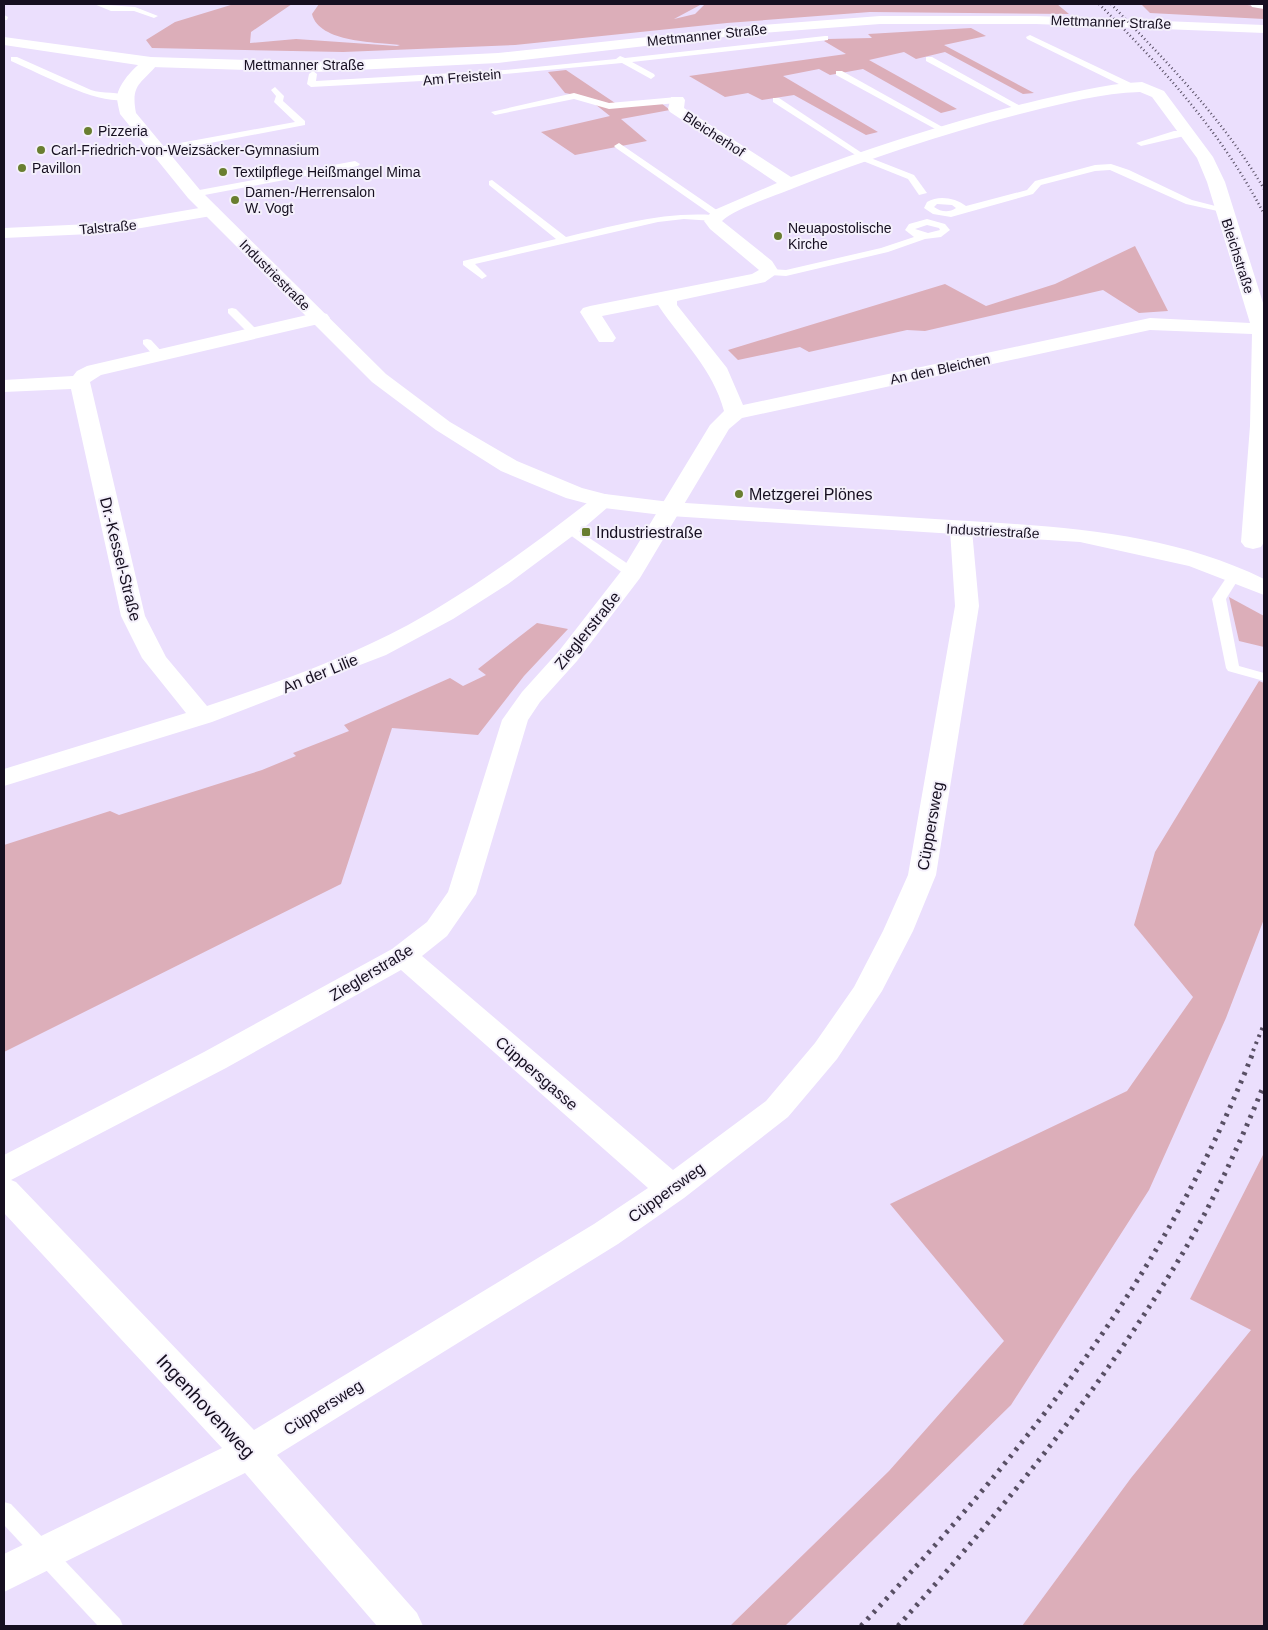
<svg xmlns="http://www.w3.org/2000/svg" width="1268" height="1630" font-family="Arial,sans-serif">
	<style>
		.green { fill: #dcaeb9 }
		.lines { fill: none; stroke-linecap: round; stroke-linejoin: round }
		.service { fill: #fff; fill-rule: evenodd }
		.minor { fill: #fff; fill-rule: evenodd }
		.tertiary { fill: #fff; fill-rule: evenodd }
		.secondary { fill: #fff; fill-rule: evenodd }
		.rail-far2 { stroke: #584f64; stroke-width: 2.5; stroke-dasharray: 1 3; stroke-linecap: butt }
		.rail-far1 { stroke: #584f64; stroke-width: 4; stroke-dasharray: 2.5 5; stroke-linecap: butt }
		.rail { stroke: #584f64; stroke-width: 5; stroke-dasharray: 3 6; stroke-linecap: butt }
		.poi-dot { fill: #697e30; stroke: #f4f0fb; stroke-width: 2 }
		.labels { text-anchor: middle; stroke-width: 4; stroke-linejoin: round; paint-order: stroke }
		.far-street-label { font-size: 14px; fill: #160f20; stroke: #f4f0fb }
		.far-poi-label { font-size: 14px; fill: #160f20; stroke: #f4f0fb; text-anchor: start }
		.poi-label { font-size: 16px; fill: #160f20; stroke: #f4f0fb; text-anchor: start }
		.street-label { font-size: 16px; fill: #160f20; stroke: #f4f0fb }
		.near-street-label { font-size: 19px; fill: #160f20; stroke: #f4f0fb }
	</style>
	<rect width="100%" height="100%" fill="#ebdffd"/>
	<g class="green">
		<path d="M234,4H292L251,32L250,43L296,39L397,46L400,45C377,42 319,43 312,14L319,4H702L674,19L695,14L705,4H1057L1069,14L870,12L727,23L515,45L343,52L152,48L146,40L175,22Z"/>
		<polygon points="1141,4 1239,4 1264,7 1264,19 1150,13"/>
		<polygon points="971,28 986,36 944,45 1034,93 1023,94 945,52 916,59 904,52 869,60 957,109 941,113 863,69 830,75 819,69 783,76 878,132 866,135 794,95 762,100 748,93 725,97 689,76 846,54 824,41 827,39 872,38 868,34"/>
		<polygon points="566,70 621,107 661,103 670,110 621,119 647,141 575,155 541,132 610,116 586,97 565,93 548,72"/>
		<polygon points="1135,246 1168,311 1139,313 1103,290 925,331 907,330 809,352 800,347 738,360 728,350 945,284 986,306 1055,284"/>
		<polygon points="1229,597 1264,616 1264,647 1239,641"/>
		<polygon points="537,623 568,629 524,676 478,735 392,728 341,884 4,1052 4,845 110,811 119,815 262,770 296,756 293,753 349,731 344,725 450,678 463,686 486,675 478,669"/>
		<polygon points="1259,681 1264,683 1264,919 1226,1018 1149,1190 1011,1405 785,1626 730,1626 889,1471 1004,1341 890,1204 1127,1091 1193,997 1134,925 1155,852"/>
		<polygon points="1264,1153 1264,1626 1022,1626 1131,1478 1251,1330 1190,1299"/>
	</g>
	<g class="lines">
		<g class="service">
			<polygon points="94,4 135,7 158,16 154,18 134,11 111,11"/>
			<polygon points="4,15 8,17 7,20 4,20"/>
			<polygon points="1030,35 1133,84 1134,86 1127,88 1027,39 1026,37"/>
			<polygon points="825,36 828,36 828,40 632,62 654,74 655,76 651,79 622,63 440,80 311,87 307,84 309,74 313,71 317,74 316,81 505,70 616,59 620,56 625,58"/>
			<path d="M11,57H17L91,90C102,94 120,91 129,97C110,112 33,70 11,61Z"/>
			<polygon points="926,57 932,57 1024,108 1017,110 926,61"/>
			<polygon points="836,71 842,71 946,129 939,131 836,75"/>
			<polygon points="275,87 284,96 283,101 305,121 305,125 158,153 153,150 158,147 295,122 274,102 276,96 271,90"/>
			<polygon points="574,93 609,103 677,97 681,100 677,103 609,109 574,99 495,115 491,112"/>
			<polygon points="773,98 779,98 868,157 914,175 927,193 919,195 908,179 858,159 857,156 773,102"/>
			<polygon points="1174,131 1189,131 1193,134 1141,146 1136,143"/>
			<path d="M619,143L721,213V217L714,221L684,219L658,222L475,264L487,276L482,279L463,265V261L556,239L489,185V181L492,180L566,237C614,226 661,212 712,215L616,148L614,146Z"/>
			<polygon points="355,161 360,164 358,166 194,197 189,194 194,191"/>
			<path d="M1111,164L1129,170L1192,200L1227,209L1222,212L1186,204L1110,170L1095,171L1041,185L1033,194L951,217L933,214L924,208L927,202C939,195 955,198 966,206L1027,190L1035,181L1095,165ZM937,204L952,205L956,208C949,213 941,212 934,207Z"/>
			<path d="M927,219L945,224L950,230L941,237L925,239L888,252L786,276L770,275L765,272L770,269L786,270L881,248L914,237L905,230L909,224ZM927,225L939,228L940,230L928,233L915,229Z"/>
			<polygon points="232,308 236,309 258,331 258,335 250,335 228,313 228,309"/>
			<polygon points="147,339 151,340 163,353 163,357 155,357 143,344 143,340"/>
			<polygon points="570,525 637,570 638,573 637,576 627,576 566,532 564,529 566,526"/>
			<polygon points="1235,571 1241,575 1226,599 1239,666 1264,673 1264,681 1228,671 1226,668 1212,599 1230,572"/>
			<polygon points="4,1502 11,1504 120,1619 123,1626 98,1626 4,1525"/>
		</g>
		<g class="minor">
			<polygon points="1250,4 1264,4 1264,9 1252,7"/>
			<path d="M1142,82L1164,91L1213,157L1225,182L1264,306V542L1261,547L1253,549L1245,547L1241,542L1250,426L1252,334L1150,330L742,418L729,429L640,578L577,661L540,702L528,720L476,894L447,936L422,956L673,1170L766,1101L815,1043L854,987L883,931L908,875L955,606L950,530L953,525L961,523L969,525L972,530L979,606L936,875L913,931L882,991L837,1059L788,1117L684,1198L618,1244L277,1455L417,1613L423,1626H377L245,1473L4,1592V1554L222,1448L4,1213V1155L204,1052L392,949L427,922L448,892L502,720L522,692L559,651L622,570L710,425L724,411C713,369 682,341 658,305L602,316L616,338L613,342H599L580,312L583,308L590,306L752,274L759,270L710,229L704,221L712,211L777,183L670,112L668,109L671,97H683L685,100L684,108L687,110L791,177C869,148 946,123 1027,103C1065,94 1103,84 1142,82ZM1140,92L1152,97L1197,158L1207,182L1250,323L1150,318L743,405L727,368L677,305V301L681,300L765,282L779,272L772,261L722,221C734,209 777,195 794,188C871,158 949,132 1028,112C1065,103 1102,93 1140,92ZM401,970L648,1188L594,1224L254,1430L16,1182L11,1180L226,1068Z"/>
			<polygon points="211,206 217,207 220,211 217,215 112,233 4,238 4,228 112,223"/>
			<path d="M320,312L327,314L330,318L327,322L101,375L90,382L145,616L166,657L207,706C275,683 345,659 408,625C475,588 536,543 596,496L604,494L612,496L615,501L586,526L508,584L453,619L386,655L212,722L4,786V769L186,713L142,658L121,616L71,389L4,392V380L73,376L77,371L87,366Z"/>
		</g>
		<path class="tertiary" d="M151,57L159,62C143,84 130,82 136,113L200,190L386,374L450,422L517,461L582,488L605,494L670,502C758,508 847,513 935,519C1046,526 1162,529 1264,579V595L1189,566L1080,542L670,516L604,508L566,498L501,471L436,430L372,382L188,198L120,114C119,109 117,102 117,97C118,84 138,61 151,57Z"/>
		<polygon class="secondary" points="880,16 1036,16 1264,25 1264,33 1036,24 880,24 750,34 498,63 315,72 151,67 4,45 4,37 151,57 315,62 498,53 750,26"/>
		<g class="rail-far2">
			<path d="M1099,4C1163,68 1222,133 1264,214"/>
			<path d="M1111,4C1167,62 1223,119 1264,189"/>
		</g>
		<polyline class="rail-far1" points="1253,1051 1264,1024"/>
		<g class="rail">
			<path d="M861,1626C1025,1452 1166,1275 1254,1050"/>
			<path d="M898,1626C1001,1512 1098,1393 1178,1261C1212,1205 1239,1145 1264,1085"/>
		</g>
	</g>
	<g class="poi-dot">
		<circle cx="88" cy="131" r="5"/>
		<circle cx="41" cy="150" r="5"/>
		<circle cx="22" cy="168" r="5"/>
		<circle cx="223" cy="172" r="5"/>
		<circle cx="235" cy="200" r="5"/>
		<circle cx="778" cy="236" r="5"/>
		<circle cx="739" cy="494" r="5"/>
		<rect x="581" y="527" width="10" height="10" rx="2.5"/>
	</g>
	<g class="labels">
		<g class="far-street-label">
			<text transform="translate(1111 22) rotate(2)" y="5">Mettmanner Straße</text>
			<text transform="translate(707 35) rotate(-6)" y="5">Mettmanner Straße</text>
			<text x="304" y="70">Mettmanner Straße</text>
			<text transform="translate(462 77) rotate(-5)" y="5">Am Freistein</text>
			<text transform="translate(714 134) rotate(33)" y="5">Bleicherhof</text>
			<text transform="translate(108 227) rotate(-5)" y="5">Talstraße</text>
			<text transform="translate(1238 256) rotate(72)" y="5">Bleichstraße</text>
			<text transform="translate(275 275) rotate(45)" y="5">Industriestraße</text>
			<text transform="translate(940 369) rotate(-12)" y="5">An den Bleichen</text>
			<text transform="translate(993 531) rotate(3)" y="5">Industriestraße</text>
		</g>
		<g class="far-poi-label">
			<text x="98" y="136">Pizzeria</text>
			<text x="51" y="155">Carl-Friedrich-von-Weizsäcker-Gymnasium</text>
			<text x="32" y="173">Pavillon</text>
			<text x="233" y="177">Textilpflege Heißmangel Mima</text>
			<text x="245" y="197">Damen-/Herrensalon<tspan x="245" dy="16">W. Vogt</tspan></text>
			<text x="788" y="233">Neuapostolische<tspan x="788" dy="16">Kirche</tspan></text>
		</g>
		<g class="poi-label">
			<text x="749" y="500">Metzgerei Plönes</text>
			<text x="596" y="538">Industriestraße</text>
		</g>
		<g class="street-label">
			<text transform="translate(121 559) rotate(76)" y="6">Dr.-Kessel-Straße</text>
			<text transform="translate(587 630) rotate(-51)" y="6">Zieglerstraße</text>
			<text transform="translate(320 673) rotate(-22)" y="6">An der Lilie</text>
			<text transform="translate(930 826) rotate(-80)" y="6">Cüppersweg</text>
			<text transform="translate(371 972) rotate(-31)" y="6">Zieglerstraße</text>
			<text transform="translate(537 1073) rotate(41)" y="6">Cüppersgasse</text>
			<text transform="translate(666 1192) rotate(-36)" y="6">Cüppersweg</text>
			<text transform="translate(323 1407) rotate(-32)" y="6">Cüppersweg</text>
		</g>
		<g class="near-street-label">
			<text transform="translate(206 1406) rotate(47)" y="7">Ingenhovenweg</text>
		</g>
	</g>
	<rect width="1268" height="1630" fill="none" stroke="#160f20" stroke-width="10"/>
</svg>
